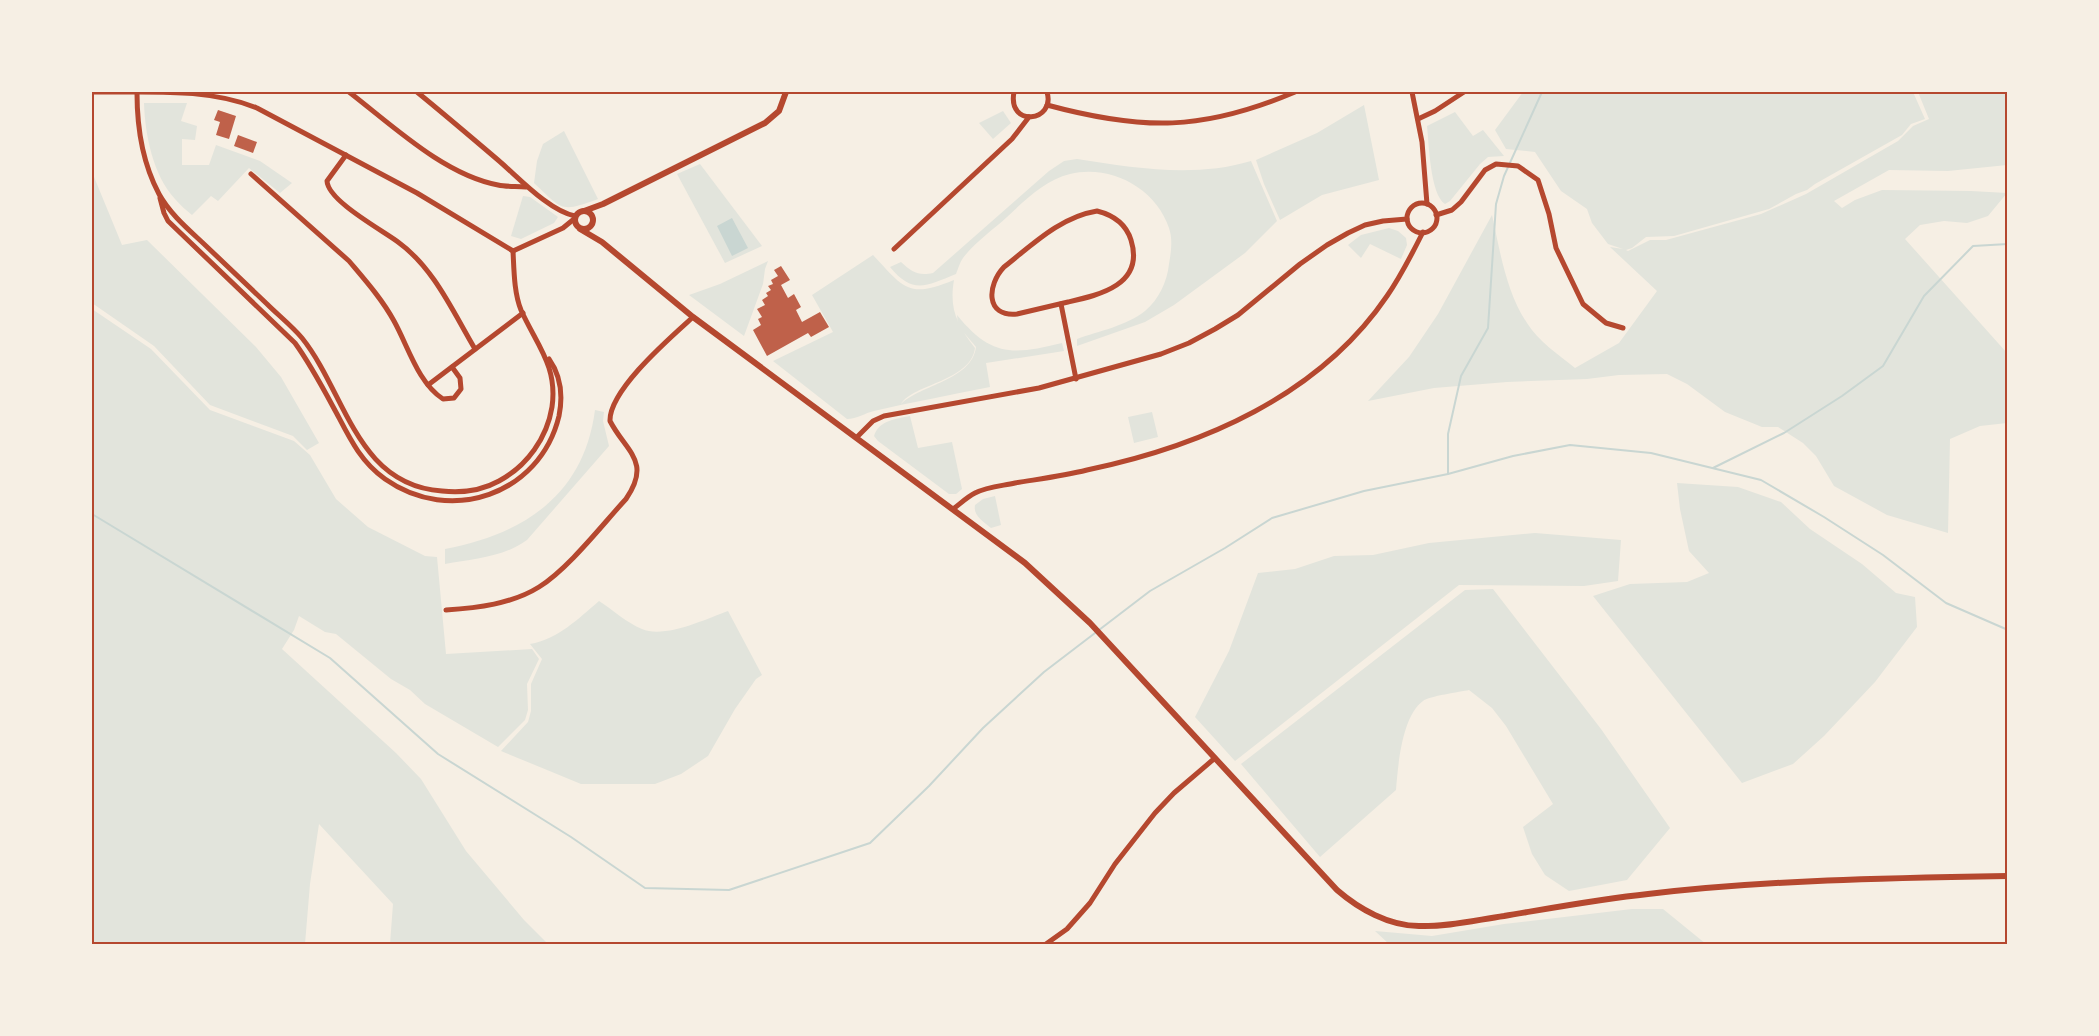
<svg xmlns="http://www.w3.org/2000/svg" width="2099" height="1036" font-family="'Open Sans',sans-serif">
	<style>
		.green { fill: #e2e4dc }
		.water { fill: #c9d6d2 }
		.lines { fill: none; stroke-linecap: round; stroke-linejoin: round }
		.stream { stroke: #c9d6d2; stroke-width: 2 }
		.building { fill: #bf614a }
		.minor { stroke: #b5482f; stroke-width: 5 }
		.tertiary { stroke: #b5482f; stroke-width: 6 }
		.neatline { fill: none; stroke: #b5482f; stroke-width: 2 }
	</style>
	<rect width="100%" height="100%" fill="#f6efe4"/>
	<g class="green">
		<path d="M1523,92H1913L1925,119L1911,124L1902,135L1815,184L1807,190L1796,194L1769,209L1674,236L1646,237L1632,248L1626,250L1628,251L1650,240H1666L1761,214L1806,194L1898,141L1913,126L1929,119L1918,92H2007V165L1948,171L1889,170L1834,201L1842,208L1855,200L1882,190L1971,191L2007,193L1988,216L1967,223L1944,221L1920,225L1905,239L2007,353V423L1980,426L1950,439L1948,533L1887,515L1834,486L1816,456L1803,443L1778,427H1762L1725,412L1687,384L1667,374L1619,375L1587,379L1507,382L1434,388L1368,401L1409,357L1438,314L1492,215C1500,251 1506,292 1527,323C1538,341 1559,355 1575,368L1619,343L1657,291L1610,247L1623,249L1608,244L1592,223L1587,209L1561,191L1535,152L1506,149L1495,130Z"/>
		<path d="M144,103H187L181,121L197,126L195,140L182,139V165H209L216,145L260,161L292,183L280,193L249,168L218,201L211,196L192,215C186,210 180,205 175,199C153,175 145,135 144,103Z"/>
		<polygon points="1364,105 1379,180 1322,195 1280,220 1264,184 1256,160 1317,133"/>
		<polygon points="1003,111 1011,123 993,139 979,123"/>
		<path d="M1455,112L1473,136L1483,130L1504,156L1488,157L1480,164L1450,201L1445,204C1430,194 1429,144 1427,126Z"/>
		<path d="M564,131L598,199C560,213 563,210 534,183L537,161L543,144Z"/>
		<path d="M1077,159C1135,168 1194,178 1251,161L1277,221L1245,253L1174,305L1145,322L1077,346V339C1099,331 1126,326 1145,311C1159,299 1167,282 1169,264C1171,252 1173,240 1169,228C1156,188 1110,164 1070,174C1045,180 1025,200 1007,217C994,229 974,243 963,258C960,262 958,269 956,274C926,286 913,295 890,267L901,262C912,272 918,276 933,273L1049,171L1064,161Z"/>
		<polygon points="700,164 762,246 725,263 677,174"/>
		<polygon points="92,172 122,245 147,240 256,347 281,377 319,443 307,450 293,436 210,405 154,346 92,303"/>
		<polygon points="523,196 530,197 558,217 554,223 521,239 511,236"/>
		<polygon points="1389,228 1398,231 1406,238 1407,245 1401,259 1370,244 1361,258 1348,245 1361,235"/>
		<path d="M873,255C904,288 908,299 954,280C949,309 957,325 975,348C971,381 913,384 901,404C920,385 972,380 976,347C969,338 957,328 957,315C991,357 1013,355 1062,343L1064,351L986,363L990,387C951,395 912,402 874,411C865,413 857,419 847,419L773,361L833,332L812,295Z"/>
		<polygon points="768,261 765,269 763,284 744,336 689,295 720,284"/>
		<polygon points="92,309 151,349 210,410 294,441 310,455 336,499 368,527 425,556 437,557 446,654 532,649 539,659 527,684 528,710 525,720 498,747 425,704 410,690 391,679 336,634 325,632 299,616 294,630 282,649 396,753 421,779 466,851 524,920 548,944 390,944 393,904 319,824 310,884 305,944 92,944"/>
		<path d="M595,410L604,412L603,421L609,446L527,540C504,557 473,559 445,564V549C524,534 584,495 595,410Z"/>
		<polygon points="1152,412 1158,437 1134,443 1128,417"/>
		<path d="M910,416L918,448L952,442L962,489L956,494H949L878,441L874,436C879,420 896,419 910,416Z"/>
		<polygon points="1677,483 1738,487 1781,502 1810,529 1862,564 1896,593 1915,597 1917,627 1875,682 1824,736 1793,764 1742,783 1593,596 1630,584 1687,582 1709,573 1689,551 1680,509"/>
		<path d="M995,496L1001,525L991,528C983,521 973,516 975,505L983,499Z"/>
		<polygon points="1535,533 1621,540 1618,581 1584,586 1459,585 1235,761 1195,717 1229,651 1258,573 1295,569 1334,556 1373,555 1429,543"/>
		<path d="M1493,589L1601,729L1670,828L1627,880L1569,891L1545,875L1532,854L1523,827L1553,804L1506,726L1492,708L1469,690C1460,692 1429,696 1423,701C1402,716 1398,765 1396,790L1320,857L1241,764L1465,590Z"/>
		<path d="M599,601C613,610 627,623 642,629C664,639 706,619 728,611L762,675L756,679L735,709L708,756L681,774L655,784H581L501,751L528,722L531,711V684L542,659L530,644C558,639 578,619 599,601Z"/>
		<polygon points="1632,909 1663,909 1706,944 1389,944 1375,931 1432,936 1504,924"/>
	</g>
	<polygon class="water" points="732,218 748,248 732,256 717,226"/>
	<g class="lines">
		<g class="stream">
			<polyline points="1713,468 1784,433 1842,396 1883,366 1924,296 1973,246 2008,244"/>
			<polyline points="1448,474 1448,434 1461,376 1488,328 1496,204 1504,176 1542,92"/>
			<polyline points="92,514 330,658 438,754 571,837 645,888 729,890 870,843 929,786 983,728 1044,672 1150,591 1225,548 1272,518 1364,491 1448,474 1513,456 1570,445 1651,453 1761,480 1824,517 1883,555 1946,603 2008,630"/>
		</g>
	</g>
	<g class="building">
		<polygon points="218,110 236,116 229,139 216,135 220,122 214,120"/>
		<polygon points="238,135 257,142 253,153 234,146"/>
		<polygon points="781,266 790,280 781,285 788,298 794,294 801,307 796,310 802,322 820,312 829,327 811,337 808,333 767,356 753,330 761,325 758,319 762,317 757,309 765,305 762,300 768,296 766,293 771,290 768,286 773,284 771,280 778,276 774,270"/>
	</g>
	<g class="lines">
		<g class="minor">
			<path d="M92,92C146,93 206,87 257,108L417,193L513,251"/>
			<path d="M349,92C392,125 444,175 498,185C507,187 517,186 526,187"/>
			<path d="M417,92C444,114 471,137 498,160C518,177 549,211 575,216"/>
			<path d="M1014,92C1007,128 1056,122 1047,92"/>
			<polyline points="1412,92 1422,142 1427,204"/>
			<path d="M137,93C137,127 143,164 159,194C170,214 188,229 204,244C225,264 246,284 267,304C278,315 292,326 302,338C346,393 356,485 442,491C461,493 481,491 499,481C527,466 547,438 552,407C558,366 536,344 521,310C514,293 514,270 513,251"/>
			<path d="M1047,105C1143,131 1203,131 1295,92"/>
			<polyline points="1418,119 1435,111 1464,92"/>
			<path d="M346,155L327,181C328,201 382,230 398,242C434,268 453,312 475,349"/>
			<path d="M251,174L349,261C365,280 382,299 394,321C408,346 418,383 443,399L454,398L461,389L460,378L452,367"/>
			<path d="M160,198L164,213L168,221L295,343C311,365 324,390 337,414C350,439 361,462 385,479C450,525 540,495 559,416C563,396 561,376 549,359"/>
			<circle cx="1422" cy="218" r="15"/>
			<path d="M1097,211C1113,215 1126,224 1131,240C1145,285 1099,295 1068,302C1051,306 1034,310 1017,314C985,317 987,285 1004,267C1032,245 1060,217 1097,211Z"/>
			<polyline points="1436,215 1452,210 1461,202 1485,170 1496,164 1518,166 1538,180 1549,214 1556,248 1583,304 1606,323 1623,328"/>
			<polyline points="894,249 1012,139 1029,117"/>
			<polyline points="513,251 563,228 574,219"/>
			<polyline points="1061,304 1076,379"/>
			<polyline points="428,385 523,313"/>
			<polyline points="857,437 873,421 884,416 1039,388 1161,354 1189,343 1215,329 1238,315 1300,264 1327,245 1348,233 1365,225 1383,221 1407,219"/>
			<path d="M953,509C960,504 967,497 975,493C987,487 1001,486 1015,483C1039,479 1063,476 1087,470C1202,446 1319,396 1387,296C1401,276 1412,254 1423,232"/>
			<path d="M446,610C477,608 512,604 539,587C569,568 602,525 626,499C652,461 626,452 610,421C609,390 671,337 693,317"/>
			<polyline points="1046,944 1067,929 1090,903 1115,864 1155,813 1174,793 1215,758"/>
		</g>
		<g class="tertiary">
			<circle cx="584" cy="220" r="9"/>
			<polyline points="584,211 603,204 765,123 779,111 786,92"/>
			<path d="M580,229L602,242L693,317L1025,563L1090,623L1337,890C1359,909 1389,926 1419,926C1447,927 1476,920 1504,916C1552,908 1600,899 1648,894C1767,880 1888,878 2008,876"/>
		</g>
	</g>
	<rect width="2099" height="1036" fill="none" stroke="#f6efe4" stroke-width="186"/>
	<rect x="93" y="93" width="1913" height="850" class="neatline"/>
</svg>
